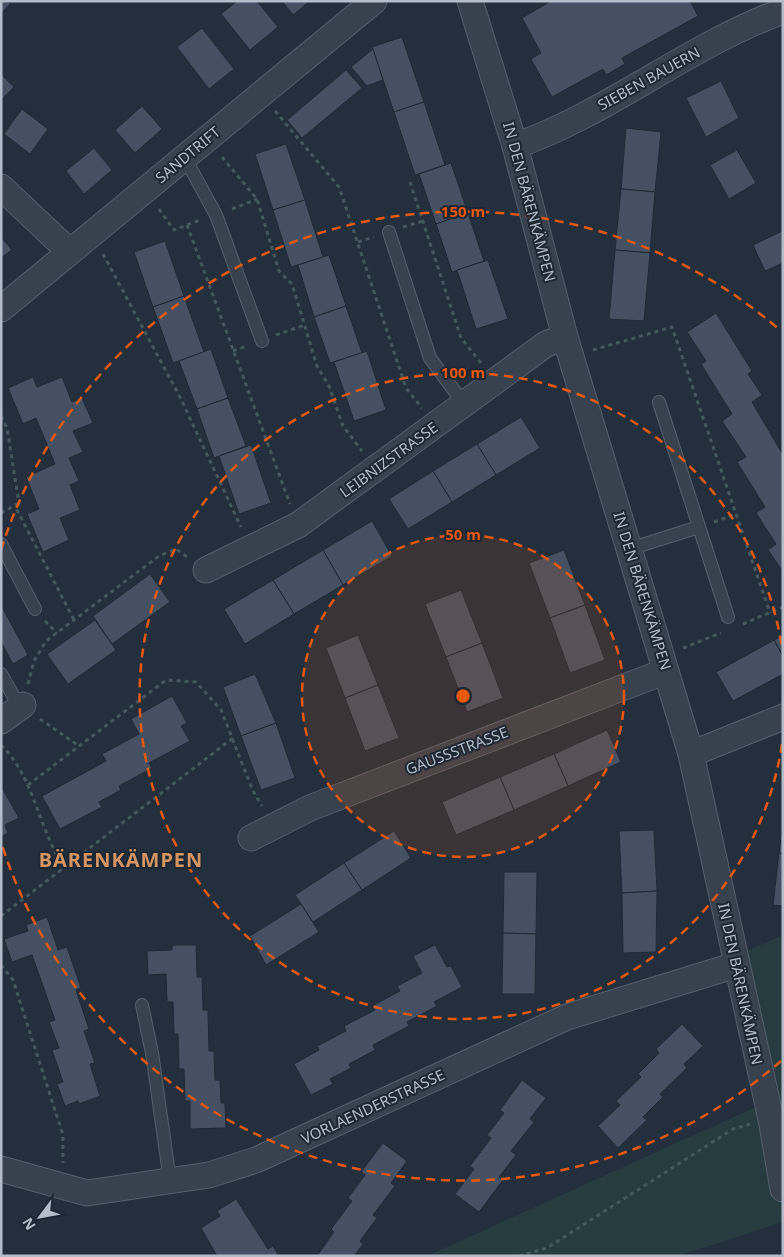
<svg xmlns="http://www.w3.org/2000/svg" width="784" height="1257" font-family="'Noto Sans',sans-serif">
	<style>
		.green { fill: #263c3f }
		.building { fill: #455162; stroke: #1f2835 }
		.lines { fill: none; stroke-linecap: round; stroke-linejoin: round }
		.lane-casing { stroke: #565f6c; stroke-width: 14 }
		.street-casing { stroke: #565f6c; stroke-width: 27 }
		.path { stroke: #44595c; stroke-width: 3; stroke-dasharray: 4 4; stroke-linecap: butt }
		.lane { stroke: #38414e; stroke-width: 12 }
		.street { stroke: #38414e; stroke-width: 25 }
		.ring { fill: none; stroke: #e8590c; stroke-width: 2.5; stroke-dasharray: 9 6 }
		.labels { text-anchor: middle; stroke-width: 4; stroke-linejoin: round; paint-order: stroke }
		.street-label { font-size: 15px; fill: #b4bcc9; stroke: #1d2633 }
		.district-label { font-size: 20px; font-weight: bold; letter-spacing: 1px; fill: #d59563; stroke: #1d2633 }
		.centre { fill: #e8590c; stroke: #1d2633; stroke-width: 2.5 }
		.ring-label { font-size: 15px; text-anchor: middle; font-weight: bold; fill: #e8590c; stroke: #1d2633; stroke-width: 4; stroke-linejoin: round; paint-order: stroke }
	</style>
	<rect width="100%" height="100%" fill="#242f3e"/>
	<polygon class="green" points="783,935 783,1222 678,1256 427,1256 780,1096 745,952"/>
	<g class="building">
		<polygon points="1,1 11,3 1,14"/>
		<polygon points="237,1 257,1 278,27 250,50 221,14"/>
		<polygon points="282,1 310,1 293,15"/>
		<polygon points="551,1 690,1 698,16 622,58 625,64 606,75 603,69 552,97 531,59 541,53 522,18"/>
		<polygon points="202,28 234,69 209,89 177,47"/>
		<polygon points="402,37 424,102 394,112 372,47"/>
		<polygon points="373,49 383,80 367,86 351,67"/>
		<polygon points="346,70 362,88 302,138 287,120"/>
		<polygon points="1,74 14,87 1,100"/>
		<polygon points="721,81 739,118 706,137 686,98"/>
		<polygon points="424,102 445,165 415,175 394,112"/>
		<polygon points="142,106 162,129 135,153 115,130"/>
		<polygon points="22,109 48,129 30,154 4,134"/>
		<polygon points="626,128 661,132 655,192 621,189"/>
		<polygon points="286,144 305,200 273,210 255,154"/>
		<polygon points="94,148 112,170 84,194 66,171"/>
		<polygon points="737,150 756,183 729,199 710,165"/>
		<polygon points="451,163 468,213 436,224 419,174"/>
		<polygon points="621,189 655,192 650,253 615,250"/>
		<polygon points="305,200 323,257 291,267 273,210"/>
		<polygon points="468,213 484,261 452,272 436,224"/>
		<polygon points="782,231 783,263 765,271 753,245"/>
		<polygon points="1,237 12,250 1,258"/>
		<polygon points="165,241 184,296 153,307 134,252"/>
		<polygon points="615,250 650,253 644,321 609,319"/>
		<polygon points="329,255 346,306 314,317 298,265"/>
		<polygon points="488,260 508,319 476,329 457,270"/>
		<polygon points="184,296 204,352 173,363 153,307"/>
		<polygon points="346,306 362,353 330,363 314,317"/>
		<polygon points="716,313 752,371 748,374 762,395 752,402 783,455 783,572 768,550 776,544 756,513 765,507 737,462 746,457 722,421 732,414 701,364 706,361 687,332"/>
		<polygon points="211,349 228,398 197,409 179,361"/>
		<polygon points="367,351 386,410 354,421 334,362"/>
		<polygon points="33,377 37,387 62,377 72,402 82,398 93,423 73,431 83,452 69,458 79,481 70,485 80,510 60,518 69,540 43,552 27,514 39,509 26,477 55,464 36,418 23,424 8,388"/>
		<polygon points="228,398 246,446 214,458 197,409"/>
		<polygon points="521,417 540,448 496,475 477,444"/>
		<polygon points="477,444 496,475 452,502 433,471"/>
		<polygon points="251,445 271,503 239,514 219,456"/>
		<polygon points="433,471 452,502 408,529 389,499"/>
		<polygon points="372,521 392,556 343,585 323,550"/>
		<polygon points="323,550 343,585 294,614 273,580"/>
		<polygon points="564,550 585,605 550,618 529,563"/>
		<polygon points="150,574 170,602 112,644 93,616"/>
		<polygon points="273,580 294,614 245,644 224,609"/>
		<polygon points="461,590 482,643 446,657 425,604"/>
		<polygon points="1,605 28,655 13,664 1,642"/>
		<polygon points="585,605 605,660 570,673 550,618"/>
		<polygon points="95,620 116,650 68,684 47,654"/>
		<polygon points="358,635 378,685 345,698 326,648"/>
		<polygon points="783,635 783,656 774,640"/>
		<polygon points="774,640 783,656 783,674 733,701 716,672"/>
		<polygon points="482,643 503,698 467,712 446,657"/>
		<polygon points="255,674 276,723 241,736 223,687"/>
		<polygon points="378,685 399,738 365,751 345,698"/>
		<polygon points="172,696 187,723 181,726 190,741 149,763 152,768 119,786 121,790 99,802 102,807 60,829 42,796 106,761 102,754 139,734 131,719"/>
		<polygon points="276,723 295,778 261,790 241,736"/>
		<polygon points="607,730 621,762 568,786 554,754"/>
		<polygon points="554,754 568,786 514,810 500,777"/>
		<polygon points="500,777 514,810 456,835 442,802"/>
		<polygon points="1,786 19,818 5,825 8,833 1,837"/>
		<polygon points="783,820 783,854 779,853"/>
		<polygon points="654,830 657,891 622,893 619,831"/>
		<polygon points="394,831 411,858 362,890 344,863"/>
		<polygon points="779,853 783,854 783,906 773,905"/>
		<polygon points="344,863 362,890 313,922 295,895"/>
		<polygon points="504,872 537,872 536,934 503,933"/>
		<polygon points="657,891 656,952 623,953 622,893"/>
		<polygon points="301,904 319,932 266,965 250,936"/>
		<polygon points="47,917 58,950 67,947 81,988 76,990 89,1029 84,1031 95,1063 90,1064 100,1096 79,1104 78,1101 65,1106 57,1084 63,1082 52,1050 59,1048 49,1022 55,1020 32,955 12,962 4,939 28,931 26,925"/>
		<polygon points="503,933 536,934 535,994 502,994"/>
		<polygon points="172,945 196,945 197,977 202,977 203,1010 208,1010 209,1051 214,1051 215,1080 220,1080 221,1103 225,1103 226,1128 190,1129 190,1101 185,1101 184,1069 179,1069 178,1034 174,1034 173,1002 167,1002 166,974 148,975 147,951 172,950"/>
		<polygon points="435,945 447,967 451,966 462,987 434,1002 437,1006 407,1022 409,1026 373,1045 375,1050 349,1064 351,1068 330,1079 333,1084 311,1095 294,1064 319,1050 317,1046 346,1031 344,1026 375,1010 372,1006 400,991 397,986 422,973 413,956"/>
		<polygon points="682,1024 703,1046 684,1064 687,1068 660,1094 663,1097 643,1117 647,1120 618,1148 598,1126 620,1105 616,1101 641,1077 638,1074 659,1053 656,1049"/>
		<polygon points="522,1080 546,1098 530,1119 534,1122 511,1151 516,1155 499,1177 503,1180 479,1212 455,1194 474,1169 470,1166 491,1138 487,1135 504,1113 500,1110"/>
		<polygon points="383,1143 407,1161 391,1183 395,1186 373,1215 377,1218 360,1241 363,1244 354,1256 317,1256 334,1232 331,1229 352,1201 348,1198 365,1175 361,1172"/>
		<polygon points="236,1199 268,1249 273,1246 279,1256 217,1256 201,1228 220,1216 217,1211"/>
	</g>
	<g class="lines">
		<defs>
			<g id="lane">
				<polyline points="185,158 216,215 262,341"/>
				<polyline points="389,232 430,358 465,405"/>
				<polyline points="659,402 728,617"/>
				<polyline points="1,544 35,609"/>
				<polyline points="629,549 699,527"/>
				<polyline points="1,674 20,708"/>
				<polyline points="142,1005 152,1053 170,1181"/>
			</g>
			<g id="street">
				<polyline points="470,1 515,146 565,337 691,754 771,1119 783,1189"/>
				<path d="M515,146C609,113 689,45 783,11"/>
				<polyline points="1,187 70,252"/>
				<polyline points="1,309 374,1"/>
				<polyline points="206,570 298,525 546,344 565,337"/>
				<polyline points="1,721 23,705"/>
				<polyline points="691,754 783,717"/>
				<polyline points="251,838 310,808 666,671"/>
				<polyline points="1,1169 87,1193 209,1175 256,1160 567,1017 736,965"/>
			</g>
		</defs>
		<use href="#lane" class="lane-casing"/>
		<use href="#street" class="street-casing"/>
		<g class="path">
			<polyline points="275,111 339,187 406,388 422,408"/>
			<polyline points="222,157 257,199 279,271 292,284 317,366 329,386 343,426 362,451"/>
			<polyline points="410,182 461,338 481,363"/>
			<polyline points="159,209 174,230 200,220"/>
			<polyline points="232,209 257,199"/>
			<polyline points="187,225 290,504"/>
			<polyline points="403,227 423,221"/>
			<polyline points="358,242 374,237"/>
			<polyline points="103,254 180,397 241,527"/>
			<polyline points="276,335 305,325"/>
			<polyline points="593,350 672,327 770,613"/>
			<polyline points="233,351 247,346"/>
			<polyline points="1,416 7,428 19,503 17,510 74,620"/>
			<polyline points="1,513 19,503"/>
			<polyline points="714,522 736,514"/>
			<polyline points="45,621 57,633"/>
			<polyline points="743,624 783,607"/>
			<polyline points="683,648 721,633"/>
			<polyline points="28,684 34,661 46,641 159,556 176,549 187,557"/>
			<polyline points="40,719 79,746"/>
			<path d="M1,745C35,778 38,829 64,867"/>
			<polyline points="28,785 166,680 196,682 221,710 253,791 262,806"/>
			<polyline points="1,916 233,738"/>
			<polyline points="1,965 13,980 63,1135 63,1163"/>
			<polyline points="519,1256 547,1248 733,1129 750,1124"/>
		</g>
		<use href="#lane" class="lane"/>
		<use href="#street" class="street"/>
	</g>
	<circle cx="463" cy="696" r="161" fill="#e8590c" fill-opacity=".12"/>
	<g class="ring">
		<circle cx="463" cy="696" r="161"/>
		<path d="M782 744A323 323 0 1 1 782 648"/>
		<path d="M781 1061A484 484 0 0 1 1 842M1 550A484 484 0 0 1 781 331"/>
	</g>
	<g class="labels">
		<g class="street-label">
			<text transform="translate(649 79) rotate(-29)" y="5">SIEBEN BAUERN</text>
			<text transform="translate(188 155) rotate(-40)" y="5">SANDTRIFT</text>
			<text transform="translate(529 202) rotate(75)" y="5">IN DEN BÄRENKÄMPEN</text>
			<text transform="translate(389 460) rotate(-36)" y="5">LEIBNIZSTRASSE</text>
			<text transform="translate(642 591) rotate(73)" y="5">IN DEN BÄRENKÄMPEN</text>
			<text transform="translate(457 751) rotate(-21)" y="5">GAUSSSTRASSE</text>
			<text transform="translate(740 984) rotate(78)" y="5">IN DEN BÄRENKÄMPEN</text>
			<text transform="translate(373 1107) rotate(-25)" y="5">VORLAENDERSTRASSE</text>
		</g>
		<g class="district-label">
			<text x="121" y="867">BÄRENKÄMPEN</text>
		</g>
	</g>
	<circle cx="463" cy="696" r="8" class="centre"/>
	<g class="ring-label">
		<text x="463" y="217">150 m</text>
		<text x="463" y="378">100 m</text>
		<text x="463" y="540">50 m</text>
	</g>
	<rect width="784" height="1257" fill="none" stroke="#b4bcc9" stroke-width="5"/>
	<g transform="translate(40 1217) rotate(238)" stroke="#1d2633" stroke-width="4" paint-order="stroke">
	<path d="M0-4L9 19L0 12L-9 19Z" fill="#b4bcc9"/>
	<text y="-8" font-size="14" font-weight="bold" text-anchor="middle" fill="#b4bcc9">N</text>
	</g>
</svg>
